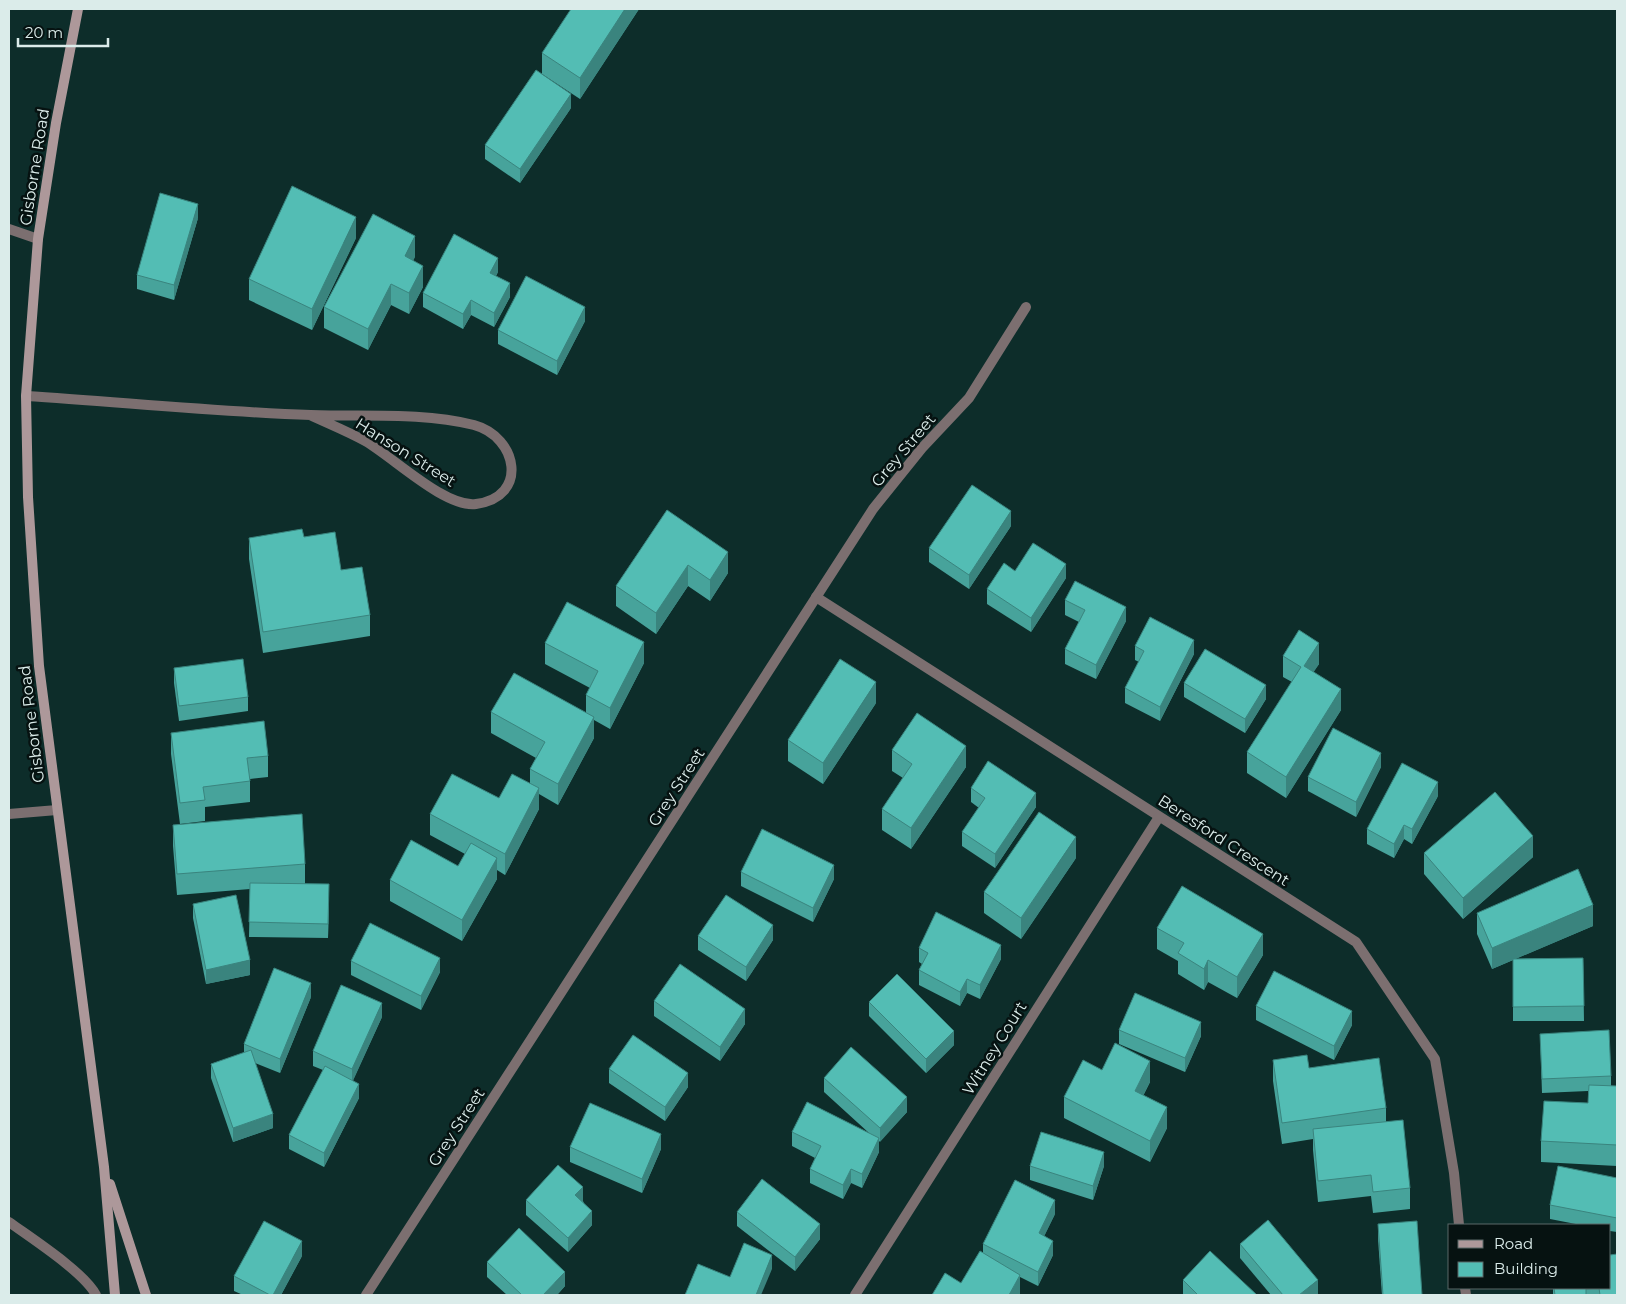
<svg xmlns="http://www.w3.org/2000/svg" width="1626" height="1304" font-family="Montserrat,sans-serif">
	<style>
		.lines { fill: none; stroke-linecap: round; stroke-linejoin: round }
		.street { stroke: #7c6f70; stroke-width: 10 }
		.secondary { stroke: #ad989a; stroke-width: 10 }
		.wall { fill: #47a39b }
		.shaded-wall { fill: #3a847e }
		.building { fill: #53bdb4; stroke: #3a847e }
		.labels { text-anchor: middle; stroke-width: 5; stroke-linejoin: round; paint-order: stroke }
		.street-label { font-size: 16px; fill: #dbecea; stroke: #061211 }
	</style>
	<rect width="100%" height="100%" fill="#0d2d2a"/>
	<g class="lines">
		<g class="street">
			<polyline points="9,229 38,239"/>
			<path d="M26,396C121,402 216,412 311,415C365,417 421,412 474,425C518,437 529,497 476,504C445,508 393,457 365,441C347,431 329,424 310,415"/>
			<polyline points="816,597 1356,942 1435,1059 1454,1173 1459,1225"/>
			<polyline points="9,814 57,810"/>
			<path d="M9,1222C31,1238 84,1272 96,1295"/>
			<polyline points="1465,1288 1466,1295"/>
			<polyline points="366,1295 873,509 922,448 969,398 1026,307"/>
			<polyline points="855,1295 1159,817"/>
		</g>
		<g class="secondary">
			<polyline points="78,9 56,123 38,239 26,396 28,497 39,666 104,1167 115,1295"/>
			<polyline points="110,1184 146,1295"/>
		</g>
	</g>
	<g class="wall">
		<polygon points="639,9 580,99 542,74 542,53"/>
		<polygon points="571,108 520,183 485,159 485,145"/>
		<polygon points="198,218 174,300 137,289 137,275"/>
		<polygon points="356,238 312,330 249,300 249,279"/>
		<polygon points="415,257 413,260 423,287 409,314 391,305 368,350 324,328 324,307"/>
		<polygon points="498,272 496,276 510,297 494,327 471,315 463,329 423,307 423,293"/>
		<polygon points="585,321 557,375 498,344 498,330"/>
		<polygon points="667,510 728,573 710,601 688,586 656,634 616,606 616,586"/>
		<polygon points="1011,526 969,589 929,562 929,548"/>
		<polygon points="304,537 341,570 370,615 370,636 263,653 249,559 249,538"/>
		<polygon points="1066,578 1031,632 987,604 987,589"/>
		<polygon points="1065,600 1126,621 1096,679 1065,664 1065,649 1079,622 1065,615"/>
		<polygon points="545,643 644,663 610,729 594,720 594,738 558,805 539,794 539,809 505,875 497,870 497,879 462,941 390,901 390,880 458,866 465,854 430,835 430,814 499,798 530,784 530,769 536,758 491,733 491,712 586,713 586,695 590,688 545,664"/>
		<polygon points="1135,646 1194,654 1160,721 1125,703 1125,688 1139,662 1135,660"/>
		<polygon points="1283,656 1319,664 1313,672 1341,710 1286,798 1247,773 1247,752 1292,682 1283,677"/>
		<polygon points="174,668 248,697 248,711 179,721 174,683"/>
		<polygon points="1184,683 1266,699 1245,733 1184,697"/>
		<polygon points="876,703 823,784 788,761 788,740"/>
		<polygon points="171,733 268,756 268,777 250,779 250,802 205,807 205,821 180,824 171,754"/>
		<polygon points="892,750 966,767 911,849 882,830 882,809 903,778 892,771"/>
		<polygon points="1381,767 1356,817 1308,791 1308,777"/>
		<polygon points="971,788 1036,807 995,868 962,846 962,832 979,808 971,802"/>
		<polygon points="1438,796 1412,844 1404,839 1394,858 1367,844 1367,829"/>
		<polygon points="173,825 305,864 305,884 329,899 328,938 249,937 250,889 177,895 173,846"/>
		<polygon points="1424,853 1533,857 1463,919 1424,874"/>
		<polygon points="1076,858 1021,939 984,913 984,892"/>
		<polygon points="741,872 834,879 813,922 741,886"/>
		<polygon points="193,904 250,975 206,984 193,918"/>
		<polygon points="1477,913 1593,926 1515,959 1583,958 1584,1021 1513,1021 1513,960 1492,969 1477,934"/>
		<polygon points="1157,928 1263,955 1237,998 1208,982 1204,990 1178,974 1178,961 1157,949"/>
		<polygon points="698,936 773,940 746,981 698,950"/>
		<polygon points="919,948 1001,959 980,999 967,993 960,1006 919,985 919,970 922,964 919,962"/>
		<polygon points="351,961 440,972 421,1010 351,975"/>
		<polygon points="311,997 280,1073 255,1063 273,1128 233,1142 211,1078 211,1064 244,1053 244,1044"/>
		<polygon points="654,1001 745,1024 720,1061 654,1016"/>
		<polygon points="869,1002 954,1045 926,1073 869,1016"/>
		<polygon points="1256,1006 1352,1025 1334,1060 1256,1020"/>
		<polygon points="382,1017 353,1080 359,1098 324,1167 289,1149 289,1135 323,1070 313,1066 313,1051"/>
		<polygon points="1119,1030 1201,1036 1185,1072 1119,1044"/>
		<polygon points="1540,1034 1611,1076 1611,1086 1617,1086 1617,1166 1541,1162 1541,1141 1588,1103 1588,1091 1542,1093"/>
		<polygon points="1273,1060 1309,1068 1386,1108 1386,1122 1410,1188 1410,1209 1373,1213 1371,1196 1318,1202 1313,1150 1313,1139 1282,1144 1273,1081"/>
		<polygon points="609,1069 688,1087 665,1121 609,1083"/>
		<polygon points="1102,1070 1150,1082 1143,1096 1167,1128 1150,1162 1064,1118 1064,1097"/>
		<polygon points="824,1078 907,1112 879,1142 879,1152 862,1188 851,1183 843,1199 810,1183 810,1169 815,1158 792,1146 792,1132 869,1133 824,1092"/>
		<polygon points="570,1147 661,1149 642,1193 570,1162"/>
		<polygon points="1030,1166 1104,1166 1093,1200 1030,1180"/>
		<polygon points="1617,1178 1617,1232 1610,1231 1610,1225 1581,1225 1550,1219 1550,1205"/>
		<polygon points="526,1200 583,1201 592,1225 568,1252 526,1215"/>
		<polygon points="737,1212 820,1239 795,1271 737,1226"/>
		<polygon points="1055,1214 1044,1236 1053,1255 1038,1286 1020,1277 1020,1295 961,1283 983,1253 983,1244"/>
		<polygon points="1378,1224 1422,1295 1382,1295 1378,1239"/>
		<polygon points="1240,1244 1318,1294 1316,1295 1271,1295 1240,1258"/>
		<polygon points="302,1256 281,1295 243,1295 234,1291 234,1276"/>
		<polygon points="487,1262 565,1286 557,1295 507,1295 487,1277"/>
		<polygon points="1183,1280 1257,1295 1183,1295"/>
		<polygon points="1553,1288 1610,1288 1617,1295 1553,1295"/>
	</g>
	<g class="shaded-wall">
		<polygon points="625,9 639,9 580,99 580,78"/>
		<polygon points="571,94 571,108 520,183 520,169"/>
		<polygon points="198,204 198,218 174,300 174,285"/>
		<polygon points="356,217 356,238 312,330 312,309"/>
		<polygon points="415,236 415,257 405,277 405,256"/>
		<polygon points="498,258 498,272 490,287 490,273"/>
		<polygon points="423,266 423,287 409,314 409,293"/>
		<polygon points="510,283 510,297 494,327 494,313"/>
		<polygon points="391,284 391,305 368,350 368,329"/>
		<polygon points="471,300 471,315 463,329 463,314"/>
		<polygon points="585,307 585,321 557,375 557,361"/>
		<polygon points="1011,511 1011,526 969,589 969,575"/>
		<polygon points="728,552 728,573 710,601 710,580"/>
		<polygon points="1066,564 1066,578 1031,632 1031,618"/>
		<polygon points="688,565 688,586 656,634 656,613"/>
		<polygon points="1126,607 1126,621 1096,679 1096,665"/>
		<polygon points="1194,640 1194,654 1160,721 1160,707"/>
		<polygon points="644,642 644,663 610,729 610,708"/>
		<polygon points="1319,643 1319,664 1304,687 1304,666"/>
		<polygon points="876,682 876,703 823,784 823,763"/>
		<polygon points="1266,685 1266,699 1245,733 1245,719"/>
		<polygon points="1341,689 1341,710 1286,798 1286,777"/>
		<polygon points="594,717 594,738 558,805 558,784"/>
		<polygon points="966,746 966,767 911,849 911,828"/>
		<polygon points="1381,753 1381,767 1356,817 1356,802"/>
		<polygon points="1438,782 1438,796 1412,844 1412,829"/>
		<polygon points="539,788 539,809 505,875 505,854"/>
		<polygon points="1036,793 1036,807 995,868 995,854"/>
		<polygon points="1404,825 1404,839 1394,858 1394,844"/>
		<polygon points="1533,836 1533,857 1463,919 1463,898"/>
		<polygon points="1076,837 1076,858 1021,939 1021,918"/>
		<polygon points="497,858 497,879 462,941 462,920"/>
		<polygon points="834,865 834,879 813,922 813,908"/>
		<polygon points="329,884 329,899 328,938 328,924"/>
		<polygon points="1593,905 1593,926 1492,969 1492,948"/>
		<polygon points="773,925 773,940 746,981 746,967"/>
		<polygon points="1263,934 1263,955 1237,998 1237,977"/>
		<polygon points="1001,945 1001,959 980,999 980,985"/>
		<polygon points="440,958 440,972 421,1010 421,996"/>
		<polygon points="250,960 250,975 206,984 206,970"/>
		<polygon points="1208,960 1208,982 1204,990 1204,969"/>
		<polygon points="967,979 967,993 960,1006 960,992"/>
		<polygon points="311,983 311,997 280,1073 280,1059"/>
		<polygon points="382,1003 382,1017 352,1083 352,1069"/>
		<polygon points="745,1009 745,1024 720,1061 720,1047"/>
		<polygon points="1352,1011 1352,1025 1334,1060 1334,1046"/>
		<polygon points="1201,1022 1201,1036 1185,1072 1185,1058"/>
		<polygon points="954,1031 954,1045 926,1073 926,1059"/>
		<polygon points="1150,1061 1150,1082 1135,1112 1135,1091"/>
		<polygon points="688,1073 688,1087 665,1121 665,1107"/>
		<polygon points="359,1084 359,1098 324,1167 324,1153"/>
		<polygon points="907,1097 907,1112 880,1142 880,1128"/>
		<polygon points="1167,1107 1167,1128 1150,1162 1150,1141"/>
		<polygon points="273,1114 273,1128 233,1142 233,1128"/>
		<polygon points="661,1134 661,1149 642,1193 642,1179"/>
		<polygon points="879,1138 879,1152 862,1188 862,1174"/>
		<polygon points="1104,1152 1104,1166 1093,1200 1093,1186"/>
		<polygon points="851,1169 851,1183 843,1199 843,1185"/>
		<polygon points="583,1187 583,1201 575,1209 575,1195"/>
		<polygon points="1055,1200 1055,1214 1039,1247 1039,1233"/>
		<polygon points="592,1211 592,1225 568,1252 568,1238"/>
		<polygon points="820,1224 820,1239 795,1271 795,1257"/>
		<polygon points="302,1241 302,1256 281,1295 273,1295"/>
		<polygon points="1053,1241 1053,1255 1038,1286 1038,1272"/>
		<polygon points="772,1255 772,1269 761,1295 756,1295"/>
		<polygon points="565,1272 565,1286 557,1295 543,1295"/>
		<polygon points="1020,1275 1020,1295 1009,1295"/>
		<polygon points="1318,1280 1318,1294 1316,1295 1299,1295"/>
	</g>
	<g class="building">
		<polygon points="571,9 625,9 580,78 542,53"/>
		<polygon points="536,70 571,94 520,169 485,145"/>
		<polygon points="292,186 356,217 312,309 249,279"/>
		<polygon points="160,193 198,204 174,285 137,275"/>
		<polygon points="373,214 415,236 405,256 423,266 409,293 391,284 368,329 324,307"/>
		<polygon points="454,234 498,258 490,273 510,283 494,313 471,300 463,314 423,293"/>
		<polygon points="526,276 585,307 557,361 498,330"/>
		<polygon points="972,485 1011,511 969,575 929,548"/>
		<polygon points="667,510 728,552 710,580 688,565 656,613 616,586"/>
		<polygon points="302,529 304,537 335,532 341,570 362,567 370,615 263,632 249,538"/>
		<polygon points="1033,543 1066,564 1031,618 987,589 1004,563 1015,571"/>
		<polygon points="1075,581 1126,607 1096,665 1065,649 1085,610 1065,600"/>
		<polygon points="567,602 644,642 610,708 586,695 598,671 545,643"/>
		<polygon points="1150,617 1194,640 1160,707 1125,688 1144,651 1135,646"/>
		<polygon points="1299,630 1319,643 1304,666 1341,689 1286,777 1247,752 1301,667 1283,656"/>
		<polygon points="1205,649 1266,685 1245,719 1184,683"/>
		<polygon points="243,659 248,697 179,706 174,668"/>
		<polygon points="840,659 876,682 823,763 788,740"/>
		<polygon points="514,673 594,717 558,784 530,769 545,742 491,712"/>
		<polygon points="917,713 966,746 911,828 882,809 912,764 892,750"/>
		<polygon points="264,721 268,756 247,758 250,781 203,787 205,800 180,803 171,733"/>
		<polygon points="1333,728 1381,753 1356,802 1308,777"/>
		<polygon points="988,761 1036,793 995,854 962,832 985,798 971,788"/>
		<polygon points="1402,763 1438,782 1412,829 1404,825 1394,844 1367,829"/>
		<polygon points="452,774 499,798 512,774 539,788 505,854 430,814"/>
		<polygon points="1495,792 1533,836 1463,898 1424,853"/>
		<polygon points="1039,812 1076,837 1021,918 984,892"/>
		<polygon points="302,814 305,864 177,874 173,825"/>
		<polygon points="762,829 834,865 813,908 741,872"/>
		<polygon points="411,840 458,866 471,843 497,858 462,920 390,880"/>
		<polygon points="1578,869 1593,905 1492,948 1477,913"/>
		<polygon points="250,883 329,884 328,924 249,922"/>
		<polygon points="1182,886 1263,934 1237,977 1208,960 1204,969 1178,953 1184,943 1157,928"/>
		<polygon points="236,895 250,960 206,970 193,904"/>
		<polygon points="726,895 773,925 746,967 698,936"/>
		<polygon points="936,912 1001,945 980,985 967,979 960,992 919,970 928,953 919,948"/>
		<polygon points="370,923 440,958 421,996 351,961"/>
		<polygon points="1583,958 1584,1006 1513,1007 1513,959"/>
		<polygon points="680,964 745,1009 720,1047 654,1001"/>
		<polygon points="274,968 311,983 280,1059 244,1044"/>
		<polygon points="1274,971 1352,1011 1334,1046 1256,1006"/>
		<polygon points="897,974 954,1031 926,1059 869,1002"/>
		<polygon points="341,985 382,1003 352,1069 313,1051"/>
		<polygon points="1135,993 1201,1022 1185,1058 1119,1030"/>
		<polygon points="1609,1030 1611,1076 1542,1079 1540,1034"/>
		<polygon points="633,1035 688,1073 665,1107 609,1069"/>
		<polygon points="1115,1043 1150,1061 1135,1091 1167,1107 1150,1141 1064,1097 1083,1060 1102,1070"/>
		<polygon points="851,1047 907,1097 880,1128 824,1078"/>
		<polygon points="251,1050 273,1114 233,1128 211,1064"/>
		<polygon points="1307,1055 1309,1068 1379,1058 1386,1108 1282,1123 1273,1060"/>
		<polygon points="325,1066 359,1084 324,1153 289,1135"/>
		<polygon points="1589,1085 1617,1086 1617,1145 1541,1141 1544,1101 1588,1103"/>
		<polygon points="807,1102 879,1138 862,1174 851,1169 843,1185 810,1169 821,1146 792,1132"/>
		<polygon points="590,1103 661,1134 642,1179 570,1147"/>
		<polygon points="1403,1120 1410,1188 1373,1192 1371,1175 1318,1181 1313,1129"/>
		<polygon points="1041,1132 1104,1152 1093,1186 1030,1166"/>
		<polygon points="558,1165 583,1187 575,1195 592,1211 568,1238 526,1200"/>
		<polygon points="1558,1166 1617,1178 1617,1218 1550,1205"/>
		<polygon points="762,1179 820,1224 795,1257 737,1212"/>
		<polygon points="1015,1180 1055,1200 1039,1233 1053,1241 1038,1272 983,1244"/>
		<polygon points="1268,1220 1318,1280 1299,1295 1283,1295 1240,1244"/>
		<polygon points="264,1221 302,1241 273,1295 270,1295 234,1276"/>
		<polygon points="1417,1221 1422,1295 1383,1295 1378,1224"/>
		<polygon points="519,1228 565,1272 543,1295 522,1295 487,1262"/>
		<polygon points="744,1243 772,1255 756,1295 685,1295 698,1264 730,1277"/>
		<polygon points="980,1251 1020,1275 1009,1295 932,1295 945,1273 961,1283"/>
		<polygon points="1210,1251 1257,1295 1198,1295 1183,1280"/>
		<polygon points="1617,1254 1617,1295 1600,1295 1599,1288 1586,1289 1586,1295 1555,1295 1554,1288 1610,1288 1610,1255"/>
	</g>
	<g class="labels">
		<g class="street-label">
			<text transform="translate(34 167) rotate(-81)" y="6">Gisborne Road</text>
			<text transform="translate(903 450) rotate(-50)" y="6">Grey Street</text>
			<text transform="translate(406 452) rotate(32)" y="6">Hanson Street</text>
			<text transform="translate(31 724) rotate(-97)" y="6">Gisborne Road</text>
			<text transform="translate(676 787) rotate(-57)" y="6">Grey Street</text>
			<text transform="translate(1224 840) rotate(33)" y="6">Beresford Crescent</text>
			<text transform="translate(994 1048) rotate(-58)" y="6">Witney Court</text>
			<text transform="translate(456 1127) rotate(-57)" y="6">Grey Street</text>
		</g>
	</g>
	<rect width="1626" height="1304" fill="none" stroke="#dbecea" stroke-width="20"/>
	<rect x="1448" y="1224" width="162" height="65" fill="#061211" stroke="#5b6968"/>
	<rect x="1458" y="1240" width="25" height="8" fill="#ad989a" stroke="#5b6968"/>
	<text x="1494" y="1249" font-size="15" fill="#dbecea">Road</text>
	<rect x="1458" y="1262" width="25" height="15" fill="#53bdb4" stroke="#5b6968"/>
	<text x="1494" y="1274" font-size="15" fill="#dbecea">Building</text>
	<path d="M18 38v8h90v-8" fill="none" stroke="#dbecea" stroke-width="2.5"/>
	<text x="25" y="38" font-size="15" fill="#dbecea" stroke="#061211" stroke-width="4" paint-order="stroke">20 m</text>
</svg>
